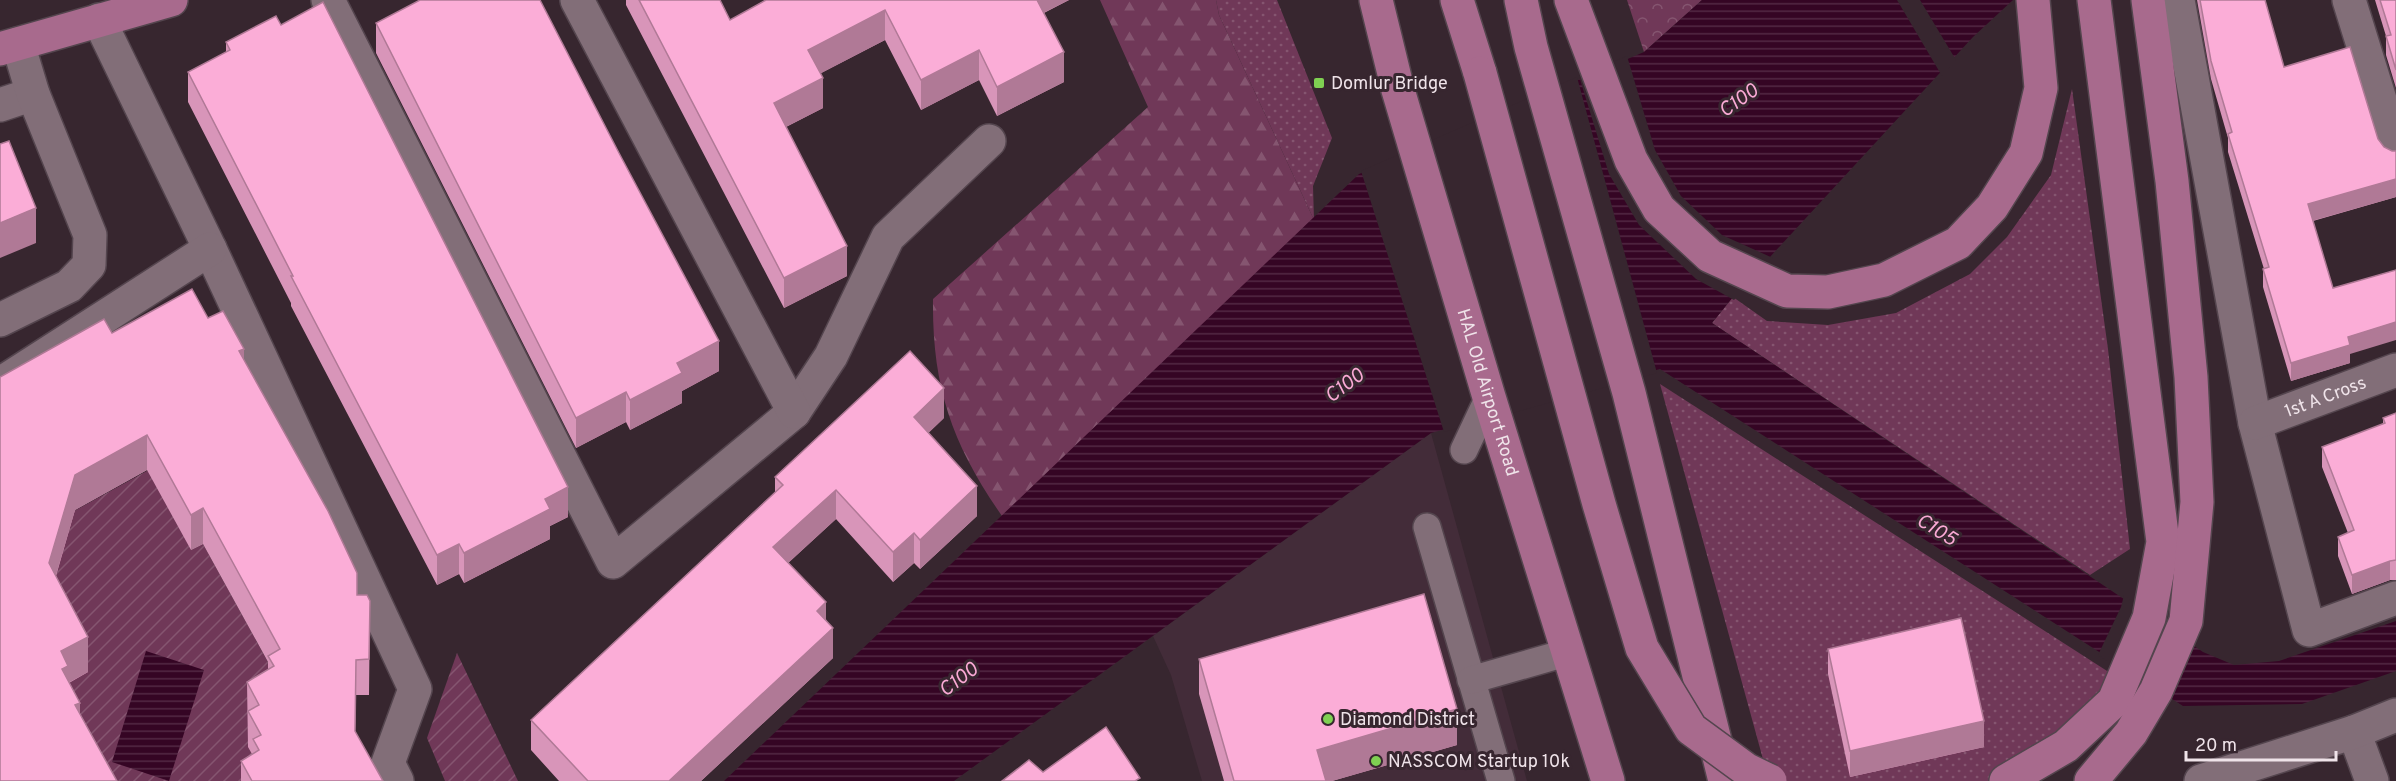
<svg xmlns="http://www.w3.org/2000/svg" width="2396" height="781" font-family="Overpass,sans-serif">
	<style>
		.built { fill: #432c39 }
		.grass { fill: url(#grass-dots) }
		.forest { fill: url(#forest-firs) }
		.park { fill: url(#park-crowns) }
		.garden { fill: url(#garden-furrows) }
		.water { fill: url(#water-rules) }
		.pier { fill: #37262f }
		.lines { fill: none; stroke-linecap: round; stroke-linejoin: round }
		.lane-casing { stroke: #54454e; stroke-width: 30 }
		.street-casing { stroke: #54454e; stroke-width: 36 }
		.primary-casing { stroke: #54454e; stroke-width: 36 }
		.lane { stroke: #826e78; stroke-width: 27 }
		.street { stroke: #826e78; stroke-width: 33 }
		.primary { stroke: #a86a8d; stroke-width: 33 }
		.primary-bridge-casing { stroke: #54454e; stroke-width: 36; stroke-linecap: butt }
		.primary-bridge { stroke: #a86a8d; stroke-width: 33 }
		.wall { fill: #d895b9 }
		.shaded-wall { fill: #b07996 }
		.building { fill: #fbadd7; stroke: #b07996; stroke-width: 1.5 }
		.poi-dot { fill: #7fd052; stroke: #37262f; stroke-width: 2 }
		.labels { text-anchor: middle; stroke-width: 6; stroke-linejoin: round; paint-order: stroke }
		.poi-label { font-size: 18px; fill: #efe3e9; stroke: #37262f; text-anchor: start }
		.street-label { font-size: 18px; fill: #efe3e9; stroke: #37262f }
		.water-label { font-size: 20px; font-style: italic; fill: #faa9d5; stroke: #37262f }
	</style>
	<defs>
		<pattern id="grass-dots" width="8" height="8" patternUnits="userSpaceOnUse" patternTransform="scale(1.5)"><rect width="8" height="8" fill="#703858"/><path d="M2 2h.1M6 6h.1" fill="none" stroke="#855570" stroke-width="1.8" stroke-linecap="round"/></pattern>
		<pattern id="forest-firs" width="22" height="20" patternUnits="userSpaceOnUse" patternTransform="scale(1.5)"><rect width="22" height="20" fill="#703858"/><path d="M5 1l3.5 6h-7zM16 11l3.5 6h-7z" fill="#855570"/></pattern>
		<pattern id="park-crowns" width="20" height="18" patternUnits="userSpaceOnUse" patternTransform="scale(1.5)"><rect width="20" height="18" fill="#703858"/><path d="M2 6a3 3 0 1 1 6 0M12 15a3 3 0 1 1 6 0" fill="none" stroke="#855570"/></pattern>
		<pattern id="garden-furrows" width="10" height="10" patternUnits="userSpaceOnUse" patternTransform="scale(1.5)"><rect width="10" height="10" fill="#703858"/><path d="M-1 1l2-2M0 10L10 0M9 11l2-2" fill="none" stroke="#855570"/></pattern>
		<pattern id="water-rules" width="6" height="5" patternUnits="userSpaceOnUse" patternTransform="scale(1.5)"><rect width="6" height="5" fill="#350524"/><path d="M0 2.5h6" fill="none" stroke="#532944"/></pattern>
	</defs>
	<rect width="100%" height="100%" fill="#37262f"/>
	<polygon class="built" points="1431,433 1527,781 1202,781 1171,675 1153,636"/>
	<g class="grass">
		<polygon points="1216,0 1277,0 1332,138 1313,186 1314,220 1219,15"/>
		<polygon points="2072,89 2108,349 2130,549 2090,575 1712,323 1733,297 1767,321 1828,325 1896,313 1970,274 2007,237 2051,175"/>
		<polygon points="1660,384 2118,678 2044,779 2038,781 1769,781"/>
	</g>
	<path class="forest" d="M1100,0H1216L1219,15L1314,220L1002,516C952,444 932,387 933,299L1148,107Z"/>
	<polygon class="park" points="1627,0 1702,0 1644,52"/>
	<g class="garden">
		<polygon points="154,467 191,550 203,544 280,684 259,740 261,770 256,781 97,781 46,608 70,526 54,522"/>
		<polygon points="457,653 518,781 445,781 427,738"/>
	</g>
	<g class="water">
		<polygon points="1702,0 2013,0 1973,37 1733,297 1712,323 2203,652 2234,665 2279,661 2396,621 2396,671 2302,704 2183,706 1660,369 1431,433 954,781 724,781 1359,174 1644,52"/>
		<polygon points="146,651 204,670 169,781 112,762"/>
	</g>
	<g class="pier">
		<polygon points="1897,0 1920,0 1956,60 1942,76"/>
		<polygon points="1627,56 1655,150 1681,196 1722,235 1773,258 1734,300 1696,279 1639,225 1609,174 1579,76"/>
		<polygon points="1577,77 1657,373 1444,432 1361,171"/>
		<polygon points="2124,595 2174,629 2151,689 2098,655 2121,607"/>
	</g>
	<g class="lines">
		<defs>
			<g id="lane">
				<polyline points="1464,450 1489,397"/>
				<polyline points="1427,527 1501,781"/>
				<polyline points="1471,680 1569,652"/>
			</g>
			<g id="street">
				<polyline points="328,0 613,562 794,412 831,356 888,237 989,141"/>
				<polyline points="577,0 794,412"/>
				<polyline points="2178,0 2255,423 2309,630 2396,598"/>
				<polyline points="2349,0 2396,151"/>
				<polyline points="99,20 210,249 415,689 388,763 397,781"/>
				<polyline points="0,105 33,94"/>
				<polyline points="0,320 69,286 89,265 90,235 33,94 18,44"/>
				<polyline points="0,384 210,249"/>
				<path id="s1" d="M2255,423L2396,370"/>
				<polyline points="2354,732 2372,781"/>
				<polyline points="2201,781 2354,732 2396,715"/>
			</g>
			<g id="primary">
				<path id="s2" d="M1376,0L1398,90L1489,397L1608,781"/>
				<polyline points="1457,0 1480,73"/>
				<polyline points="1521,0 1531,47 1629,393 1725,781"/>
				<polyline points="1571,0 1631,160 1659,209 1710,256 1787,291 1828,292 1884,280 1958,243 1992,207 2026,153 2041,88 2033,0"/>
				<polyline points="0,49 171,0"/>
				<polyline points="2006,781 2066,746 2114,701 2149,618 2163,542 2094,0"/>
				<polyline points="2091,781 2131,733 2156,691 2186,621 2197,502 2191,377 2172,181 2148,0"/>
			</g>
		</defs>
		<use href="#lane" class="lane-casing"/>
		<use href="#street" class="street-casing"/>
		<use href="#primary" class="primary-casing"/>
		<use href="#lane" class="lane"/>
		<use href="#street" class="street"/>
		<use href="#primary" class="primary"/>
		<defs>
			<polyline id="primary-bridge" points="1480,73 1599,504 1642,648 1691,729 1747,770 1770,781"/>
		</defs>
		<use href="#primary-bridge" class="primary-bridge-casing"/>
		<use href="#primary-bridge" class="primary-bridge"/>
	</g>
	<g class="wall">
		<polygon points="419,0 540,0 719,371 682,391 682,403 630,430 626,422 576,448 376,53 376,23 419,1"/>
		<polygon points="626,0 720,0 730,20 766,0 1069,0 1044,13 1064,82 997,116 979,80 921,110 885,40 821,73 823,108 786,127 847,276 784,308 626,5"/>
		<polygon points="2197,0 2265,0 2284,67 2378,139 2384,147 2392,151 2396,151 2396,197 2313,221 2350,354 2350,363 2291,381 2263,287 2263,269 2264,269 2228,152 2228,138 2211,79"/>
		<polygon points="2375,0 2396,0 2396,88 2386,55 2386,36"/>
		<polygon points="281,25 568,517 550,526 550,539 464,583 459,574 437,585 291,306 291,303 188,102 188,72 226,52 226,42"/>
		<polygon points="208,318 244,360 357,595 370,601 369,695 356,695 355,732 383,781 241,781 241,761 252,754 248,747 247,682 268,670 268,662 203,544 191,550 147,470 75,510 56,576 88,672 69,683 80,714 0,781 112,333"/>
		<polygon points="2396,413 2396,580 2390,580 2352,594 2338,556 2338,537 2348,533 2322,467 2322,447 2383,424 2383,418"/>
		<polygon points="944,418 928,433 977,516 920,569 914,563 893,582 836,519 788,563 826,619 833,658 701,781 559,781 531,750 531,720 775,492 775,477"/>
		<polygon points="1828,649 1984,747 1850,777 1828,674"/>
		<polygon points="1199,659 1457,745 1332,781 1224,781 1199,694"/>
	</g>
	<g class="shaded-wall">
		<polygon points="1031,0 1069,0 1031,19"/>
		<polygon points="885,10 885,40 808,80 808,50"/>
		<polygon points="979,50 979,80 921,110 921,80"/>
		<polygon points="1064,52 1064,82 997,116 997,87"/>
		<polygon points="823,78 823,108 774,133 774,103"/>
		<polygon points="2396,179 2396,197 2308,222 2308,204"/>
		<polygon points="36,208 36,243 0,258 0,223"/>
		<polygon points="847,246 847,276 784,308 784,278"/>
		<polygon points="2396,322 2396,340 2350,354 2350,363 2291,381 2291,363 2348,337"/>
		<polygon points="719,341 719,371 682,391 682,403 630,430 630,400 677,363"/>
		<polygon points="244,349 244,384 239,351"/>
		<polygon points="944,388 944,418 914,447 914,417"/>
		<polygon points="626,392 626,422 576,448 576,418"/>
		<polygon points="147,435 147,470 75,510 49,599 49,563 75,475"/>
		<polygon points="977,486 977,516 920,569 920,540"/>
		<polygon points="568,487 568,517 550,526 550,539 464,583 464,553 545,499"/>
		<polygon points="836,490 836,519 773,577 773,547"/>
		<polygon points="203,508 203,544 191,550 191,515"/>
		<polygon points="914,533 914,563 893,582 893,552"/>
		<polygon points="459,544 459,574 437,585 437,555"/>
		<polygon points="2390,561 2390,580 2352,594 2352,575"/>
		<polygon points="826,602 826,632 817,611"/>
		<polygon points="833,628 833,658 701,781 669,781"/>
		<polygon points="88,637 88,672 68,683 62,705 61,651"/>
		<polygon points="80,703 80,739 75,705"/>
		<polygon points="1457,709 1457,745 1332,781 1317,781 1317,750"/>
		<polygon points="1984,721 1984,747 1850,777 1850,751"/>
	</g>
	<g class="building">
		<polygon points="420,0 540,0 619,153 719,341 677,363 682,373 630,400 626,392 576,418 376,23"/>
		<polygon points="639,0 720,0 730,20 766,0 1037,0 1064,52 997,87 979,50 921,80 885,10 808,50 823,78 774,103 847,246 784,278"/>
		<polygon points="2200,0 2265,0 2284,67 2350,47 2378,139 2384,147 2392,151 2396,151 2396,179 2308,204 2333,288 2396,270 2396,322 2348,337 2350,345 2291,363 2263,269 2269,267 2228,134 2232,132 2211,61"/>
		<polygon points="2380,0 2396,0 2396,70 2386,36 2391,35"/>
		<polygon points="323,2 568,487 545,499 550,509 464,553 459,544 437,555 291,276 293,276 188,72 230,50 226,42 276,16 281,25"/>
		<polygon points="9,141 36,208 0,223 0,144"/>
		<polygon points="192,289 208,318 223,311 244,349 239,351 328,511 357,573 357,595 367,595 370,601 369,659 356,660 355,731 383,781 252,781 241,761 259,750 253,739 261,735 248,711 259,705 247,682 274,666 268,656 280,649 203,508 191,515 147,435 75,475 49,563 88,637 61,651 68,666 62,669 80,703 75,705 117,781 0,781 0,377 104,319 112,333"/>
		<polygon points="910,351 944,388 914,417 977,486 920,540 914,533 893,552 836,490 773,547 826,602 817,611 833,628 669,781 588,781 531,720 783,485 775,477"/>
		<polygon points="2396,413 2396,560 2390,561 2352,575 2338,537 2354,530 2322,447 2385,423 2383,418"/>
		<polygon points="1424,594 1457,709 1317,750 1326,781 1234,781 1199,659"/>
		<polygon points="1961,618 1984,721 1850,751 1828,649"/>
		<polygon points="1106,727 1140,778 1135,781 1002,781 1029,760 1043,772"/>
	</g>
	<g class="poi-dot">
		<rect x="1313" y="77" width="12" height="12" rx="3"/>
		<circle cx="1328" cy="719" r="6"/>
		<circle cx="1376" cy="761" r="6"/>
	</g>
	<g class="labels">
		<g class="poi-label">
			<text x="1331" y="89">Domlur Bridge</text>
			<text x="1340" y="725">Diamond District</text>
			<text x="1388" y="767">NASSCOM Startup 10k</text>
		</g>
		<g class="street-label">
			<text dy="6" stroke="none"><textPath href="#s2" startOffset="408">HAL Old Airport Road</textPath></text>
			<text dy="6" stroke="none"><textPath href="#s1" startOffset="75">1st A Cross</textPath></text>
		</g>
		<g class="water-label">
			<text transform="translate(1738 100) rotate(-35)" y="7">C100</text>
			<text transform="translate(1344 385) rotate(-37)" y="7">C100</text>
			<text transform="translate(1937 529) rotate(32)" y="7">C105</text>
			<text transform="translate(958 679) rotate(-37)" y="7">C100</text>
		</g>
	</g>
	<path d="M2186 751v9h150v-9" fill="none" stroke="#efe3e9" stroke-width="3"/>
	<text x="2195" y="751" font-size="18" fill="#efe3e9" stroke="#37262f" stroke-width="4.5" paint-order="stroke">20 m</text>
</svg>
